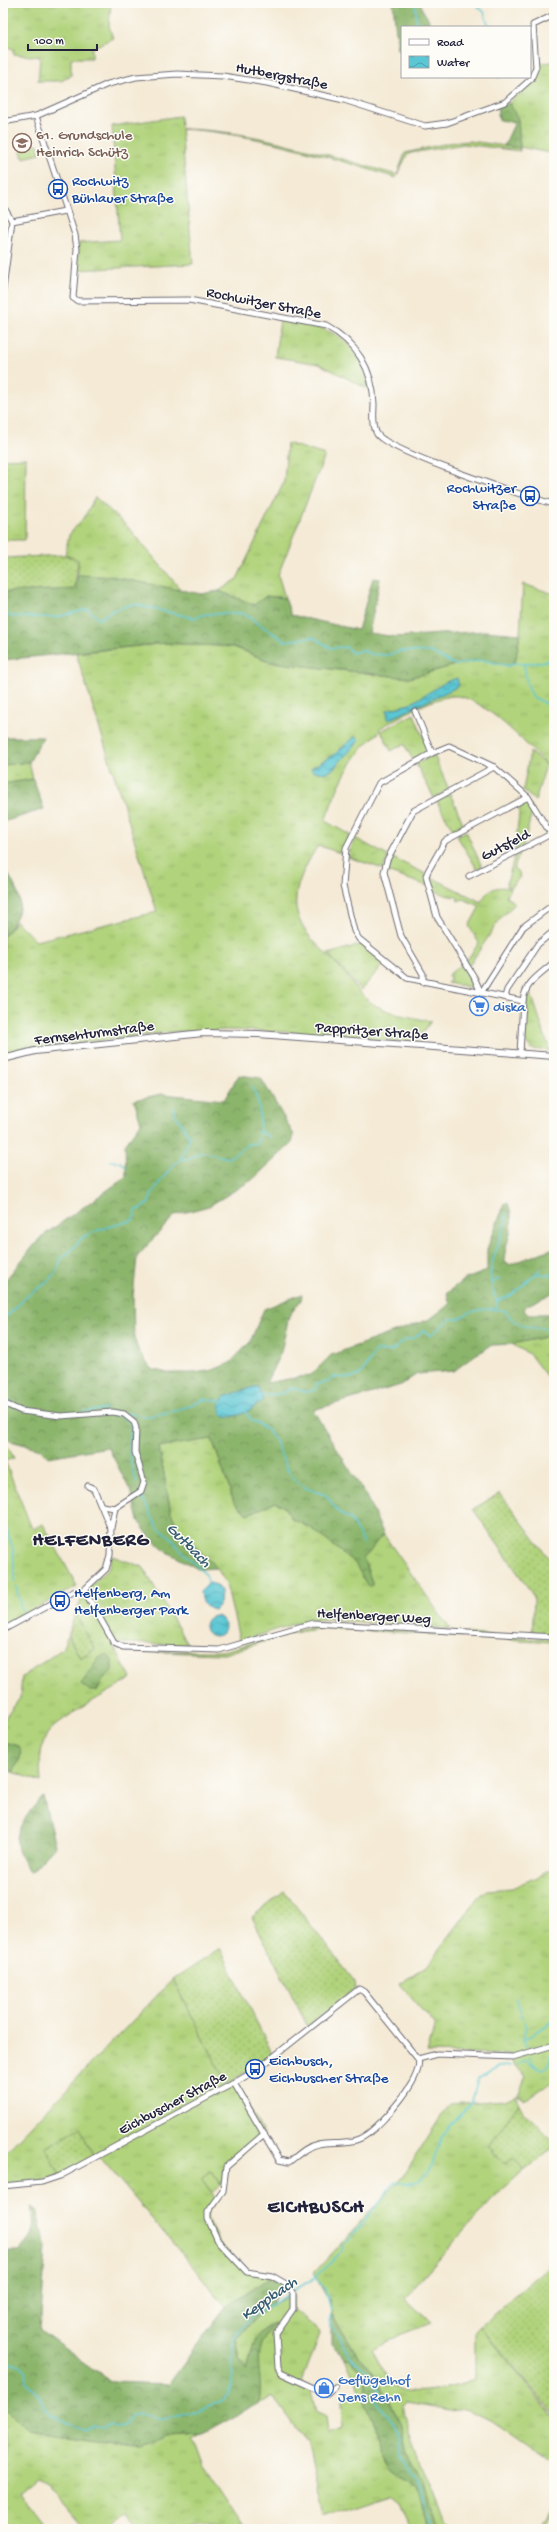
<svg xmlns="http://www.w3.org/2000/svg" width="557" height="2532" font-family="'Gochi Hand',sans-serif">
<defs>
<pattern id="grass-tufts" width="24" height="20" patternUnits="userSpaceOnUse"><rect width="24" height="20" fill="#b1d37c"/><path d="M3 7l-1-3M5 7V3M7 7l1-3M15 17l-1-3M17 17v-4M19 17l1-3" fill="none" stroke="#98b56c"/></pattern>
<pattern id="forest-crowns" width="20" height="18" patternUnits="userSpaceOnUse"><rect width="20" height="18" fill="#8cb56c"/><path d="M2 6a3 3 0 1 1 6 0M12 15a3 3 0 1 1 6 0" fill="none" stroke="#72935a"/></pattern>
<pattern id="garden-dots" width="8" height="8" patternUnits="userSpaceOnUse"><rect width="8" height="8" fill="#b1d37c"/><path d="M2 2h.1M6 6h.1" fill="none" stroke="#98b56c" stroke-width="1.8" stroke-linecap="round"/></pattern>
<pattern id="water-waves" width="16" height="10" patternUnits="userSpaceOnUse"><rect width="16" height="10" fill="#5bc7d4"/><path d="M0 5q4-4 8 0t8 0" fill="none" stroke="#4ba1ad"/></pattern>
</defs>
<rect width="100%" height="100%" fill="#fdfcf7"/>
<filter id="ink" filterUnits="userSpaceOnUse"><feTurbulence type="fractalNoise" baseFrequency=".025" numOctaves="2"/><feDisplacementMap in="SourceGraphic" scale="8" xChannelSelector="R" yChannelSelector="G"/><feConvolveMatrix kernelMatrix="1 2 1 2 8 2 1 2 1" color-interpolation-filters="sRGB"/></filter>
<filter id="wash" filterUnits="userSpaceOnUse"><feTurbulence type="fractalNoise" baseFrequency=".012" numOctaves="4" result="noise"/><feDisplacementMap in="SourceGraphic" scale="16" xChannelSelector="R" yChannelSelector="G"/><feGaussianBlur stdDeviation="0.9" result="paint"/><feColorMatrix in="noise" values="0 0 0 0 0 0 0 0 0 0 0 0 0 0 0 0 0 1.4 0 .05"/><feComposite in="paint" operator="in"/></filter>
<g filter="url(#wash)">
<rect width="100%" height="100%" fill="#f4ead5"/>
<g fill="url(#grass-tufts)" stroke="#6a7a5c" fill-rule="evenodd">
<polygon points="3,3 111,3 109,26 113,38 92,48 92,58 71,58 71,76 61,81 38,81 40,57 13,54 14,49 3,46"/>
<polygon points="554,62 554,154 520,147 518,119 509,103 533,79 538,63"/>
<polygon points="180,116 193,264 77,270 79,243 120,240 112,126"/>
<path d="M182,129C255,130 327,155 397,175L405,153L448,143L470,141L520,148V151L464,144L411,153L407,155L396,178C326,156 255,133 182,129Z"/>
<path d="M280,320C332,329 357,332 370,390L319,364L275,357Z"/>
<polygon points="287,443 325,455 278,575 285,598 266,596 255,605 219,591 237,579 284,482"/>
<polygon points="26,458 25,540 3,540 3,459"/>
<polygon points="95,497 127,526 182,591 114,577 78,575 78,560 65,555 69,535 85,516"/>
<path d="M523,584L554,594V684L550,687L554,693V772C533,751 487,700 458,696C438,694 397,718 379,729L381,731L414,714L428,749L427,754L413,760L404,744L391,751L381,731C350,755 338,786 325,821L350,835L343,854L320,846L317,847C306,865 294,885 296,907C299,934 326,951 342,970C353,982 360,997 375,1005C392,1014 413,1018 431,1021L416,1043L286,1032L228,1030L171,1032L34,1049L3,1056V937L16,921L36,941L157,912L76,653L166,643L234,647L271,662L409,678L455,665L482,660L515,663L520,634ZM457,679L458,686L388,719L387,710L410,704ZM356,736L359,740L332,770L311,768L335,754Z"/>
<polygon points="530,752 546,765 535,801 523,790"/>
<polygon points="434,755 449,790 434,798 416,764"/>
<polygon points="29,762 33,779 3,784 3,765"/>
<polygon points="450,793 465,828 455,833 437,802"/>
<polygon points="527,801 533,809 523,846 515,850 520,804"/>
<polygon points="466,831 482,867 477,869 457,836"/>
<polygon points="355,838 388,856 383,869 348,857"/>
<polygon points="520,851 514,869 519,872 520,877 510,888 506,886 515,854"/>
<polygon points="391,857 426,874 428,886 387,872 387,866"/>
<path d="M429,876L481,902C487,890 497,884 510,889L506,896L515,904L502,916L469,966L466,961L479,943L469,926L480,906L463,899L458,901L457,896C447,897 440,894 432,888Z"/>
<polygon points="362,944 384,964 361,990 328,954"/>
<polygon points="463,963 470,979 473,978 476,987 474,988 447,983 451,980 448,975"/>
<polygon points="532,996 550,1051 532,1049 524,1041 526,997"/>
<polygon points="554,1335 554,1386 530,1355 512,1344"/>
<polygon points="3,1439 14,1458 5,1461 32,1529 43,1524 77,1586 6,1625 3,1619"/>
<path d="M212,1439L234,1502L248,1514L276,1502L284,1507L292,1519L311,1528L355,1563L368,1587L373,1585L363,1558C373,1552 374,1540 384,1535L450,1629L327,1619L302,1621L240,1642L226,1584L217,1568L180,1532L171,1513L159,1446Z"/>
<path d="M112,1556L143,1567L188,1645L120,1643L113,1645L131,1678L129,1680C112,1691 54,1720 46,1736C39,1752 40,1765 41,1782L13,1772L20,1758L19,1746L3,1742V1721L20,1698L22,1677L62,1649L68,1635L80,1658L95,1649L75,1614L86,1590L108,1569Z"/>
<polygon points="316,1625 554,1639 554,1642 324,1628 292,1633 224,1654 124,1651 223,1651"/>
<polygon points="554,1869 554,2085 549,2084 525,2100 518,2095 526,2076 513,2064 511,2055 427,2053 435,2025 399,1984 427,1966 481,1894 488,1890 512,1888"/>
<polygon points="173,1979 227,2084 235,2080 264,2134 227,2167 224,2189 210,2171 201,2178 217,2200 208,2212 208,2219 218,2241 247,2272 272,2276 226,2306 98,2155 60,2176 42,2182 3,2186 3,2155"/>
<path d="M517,2095L519,2105L488,2146L505,2164L514,2157L524,2170L491,2200L405,2298L431,2323L402,2334L372,2350C378,2360 388,2380 396,2387C409,2398 461,2386 475,2380V2331L480,2326L554,2418V2465L490,2420L466,2409L449,2411L407,2403L403,2406V2411L448,2529H437L423,2479L409,2452L404,2429L373,2372L358,2356L331,2313L330,2302L314,2273L403,2176L449,2104L506,2100Z"/>
<path d="M293,2294V2309L321,2331L302,2382L310,2387L316,2412L326,2416L328,2433L343,2428L342,2399L361,2392L345,2358H349L363,2375L367,2388L365,2401L393,2469L417,2486L428,2529H410L398,2502L389,2495L323,2517L307,2444L273,2397L259,2403C263,2381 251,2356 264,2335C267,2331 272,2327 275,2323C254,2328 252,2353 247,2371L240,2359L236,2338L270,2305Z"/>
<polygon points="5,2406 30,2431 139,2448 167,2437 201,2435 192,2440 197,2446 205,2468 245,2529 138,2529 124,2510 105,2529 86,2529 46,2483 38,2479 21,2493 49,2529 3,2529"/>
<path d="M554,2495C554,2508 549,2517 542,2529H538L546,2517Z"/>
</g>
<g fill="url(#forest-crowns)" stroke="#576c54">
<polygon points="393,3 421,3 422,9 429,20 428,27 402,27 402,50 398,50"/>
<polygon points="509,103 518,119 520,148 504,146 515,122 499,120 497,107"/>
<polygon points="78,575 114,577 201,594 219,591 254,605 266,596 285,598 291,615 358,630 373,578 380,579 369,633 396,637 485,631 520,634 515,663 509,666 482,660 455,665 409,678 271,662 234,647 166,643 3,660 3,592 75,589"/>
<polygon points="3,737 43,737 29,762 3,765"/>
<polygon points="33,779 44,809 3,822 3,784"/>
<path d="M3,865C21,897 29,905 3,937V914L5,910Z"/>
<path d="M239,1075L261,1078L294,1135L292,1143L252,1180L209,1206L175,1215L137,1257L133,1296L134,1338L139,1352L151,1369L168,1373H195L213,1370L230,1363L250,1342L264,1309L302,1294L301,1300L289,1316L281,1352L266,1383L311,1375L331,1355L430,1319L450,1304L447,1293L463,1280L487,1271V1249L505,1203H508C517,1231 506,1235 504,1261L509,1265L554,1248V1292L526,1306L524,1310L527,1314H554V1335L512,1344L492,1345L475,1355L454,1371L417,1374L401,1385L313,1410L366,1496L384,1535C374,1540 373,1552 363,1558L373,1585L368,1587L355,1563L311,1528L292,1519L284,1507L276,1502L248,1514L234,1502L212,1439L159,1447L171,1513L180,1532L217,1568L198,1569L164,1550L149,1536L138,1520L130,1490L108,1447L48,1457L41,1449L3,1439V1283L41,1237L126,1177L125,1144L141,1123L134,1100L162,1094L224,1100Z"/>
<polygon points="107,1654 112,1660 112,1671 103,1679 97,1691 90,1691 81,1684 99,1658"/>
<path d="M3,1742L19,1746C24,1755 17,1764 13,1772L3,1768Z"/>
<path d="M43,1796L55,1846L31,1872C4,1840 20,1823 43,1796Z"/>
<path d="M31,2207L36,2209L46,2247L40,2330L112,2382L168,2384L226,2306L272,2276L286,2284L270,2305L236,2338L240,2359L247,2370C253,2350 253,2330 276,2323C246,2353 265,2369 259,2403L201,2435L167,2437L139,2448L29,2431L3,2407V2275L8,2251H19C34,2236 36,2227 31,2207Z"/>
<polygon points="331,2313 358,2356 373,2372 404,2429 409,2452 424,2479 437,2529 428,2529 417,2486 393,2469 365,2401 367,2388 363,2375 349,2358 345,2358 331,2345"/>
</g>
<g fill="url(#garden-dots)" stroke="#6a7a5c">
<polygon points="65,555 78,560 75,589 3,592 3,558"/>
<polygon points="500,1493 554,1565 554,1634 532,1633 534,1600 531,1592 473,1509"/>
<polygon points="75,1614 95,1649 80,1658 68,1635"/>
<polygon points="284,1891 355,1982 356,1988 308,2027 252,1917"/>
<polygon points="220,1948 273,2055 227,2084 173,1979"/>
<polygon points="519,2104 523,2111 554,2141 554,2148 524,2170 514,2158 505,2164 488,2146"/>
<polygon points="80,2128 94,2157 60,2176 45,2148"/>
<polygon points="554,2262 554,2415 480,2326"/>
</g>
<g fill="#b1d37c" stroke="#6a7a5c">
<polygon points="38,144 40,154 23,158 20,148"/>
<polygon points="210,2171 221,2186 212,2193 201,2178"/>
</g>
<g fill="url(#water-waves)" stroke="#3e7488">
<polygon points="457,678 459,686 388,720 387,710 410,704 446,682"/>
<polygon points="356,736 360,740 332,770 326,773 312,771 311,768 335,754"/>
<path d="M254,1387H258L263,1399C256,1409 231,1422 221,1414L220,1405L224,1397Z"/>
<path d="M209,1583L217,1585L221,1591L220,1603L214,1610C204,1608 201,1601 200,1592Z"/>
<circle cx="215" cy="1626" r="10"/>
</g>
<g fill="none" stroke-linecap="round" stroke-linejoin="round">
<g stroke="#5bc7d4" stroke-width="1.5">
<polyline points="474,3 484,12 489,27"/>
<polyline points="415,27 417,24 415,3"/>
<polyline points="498,77 499,78"/>
<polyline points="3,614 15,617 58,617 88,609 99,619 114,610 133,604 194,618 206,614 242,613 285,641 313,637 331,648 347,647 352,653 363,650 370,654 388,655 401,651 431,652 455,665 482,660 509,666 515,663 524,664 527,684 533,697 549,705 554,711"/>
<polyline points="524,664 554,660"/>
<polyline points="173,1107 175,1114 190,1137 181,1158"/>
<polyline points="260,1131 269,1137"/>
<polyline points="110,1161 121,1162 126,1167"/>
<polyline points="535,1274 541,1269"/>
<polyline points="492,1283 499,1279"/>
<path d="M497,1301C479,1267 505,1243 506,1213"/>
<polyline points="496,1308 497,1301 512,1295 535,1274 554,1275"/>
<path d="M3,1319C13,1312 21,1301 30,1294C45,1284 58,1278 61,1258C72,1254 75,1242 85,1236C100,1228 117,1225 133,1220L136,1211L149,1203C150,1192 171,1166 181,1159H189L201,1152L229,1158L248,1144H256C262,1129 261,1100 251,1086"/>
<path d="M262,1396L283,1393L292,1388L305,1392L315,1390L317,1384L328,1382L334,1377C368,1380 359,1373 376,1351H392L405,1340L414,1338L424,1330L430,1336L450,1319H459C470,1309 492,1307 506,1311C515,1329 535,1329 554,1328"/>
<polyline points="3,1398 20,1407 40,1411"/>
<polyline points="244,1409 251,1420 267,1429 275,1441 286,1467 293,1478 306,1488 326,1495 338,1512 350,1519 364,1544"/>
<polyline points="83,1412 105,1409 106,1411"/>
<polyline points="55,1413 71,1413"/>
<polyline points="126,1413 146,1417 178,1410 206,1399 222,1401"/>
<polyline points="108,1414 124,1416"/>
<path d="M123,1417L131,1424C129,1450 128,1458 137,1483"/>
<polyline points="142,1497 158,1528 170,1536 177,1546 204,1573 209,1584"/>
<polyline points="3,1518 13,1549 15,1581"/>
<polyline points="16,1586 22,1611"/>
<polyline points="515,1997 526,2026 523,2039"/>
<polyline points="527,2048 523,2040 554,2020"/>
<polyline points="517,2065 524,2060 536,2067 529,2057"/>
<path d="M536,2067L541,2069C552,2067 549,2058 554,2051"/>
<polyline points="316,2277 325,2289 331,2311"/>
<polyline points="331,2315 329,2321 353,2360 367,2372 380,2390 375,2396 377,2401 403,2437 403,2454 419,2481 431,2529"/>
<polyline points="3,2366 9,2363 22,2366 26,2371 27,2383 42,2399 45,2408 53,2416 83,2429 93,2425 103,2428 111,2424 117,2427 124,2426 130,2417 140,2414 164,2419 198,2411 207,2406 222,2402 229,2393 232,2383 233,2339 238,2332 254,2315 316,2277 342,2251 343,2245 367,2219 394,2182 407,2184 419,2181 432,2166 441,2138 472,2101 478,2079 498,2067 510,2066"/>
</g>
</g>
</g>
<g filter="url(#ink)">
<g fill="none" stroke-linecap="round" stroke-linejoin="round">
<defs>
<g id="minor">
<path d="M36,116L75,235L77,249L73,298L78,301L189,300L326,326C356,342 373,369 374,404C374,413 372,426 377,434C389,452 527,497 554,504"/>
<polyline points="3,122 36,116 108,84 136,77 177,74 223,76 267,83 344,100 425,126 447,123 505,102 531,79 536,67 533,25 554,15"/>
<polyline points="3,206 12,221 3,289"/>
<polyline points="12,221 65,211"/>
<polyline points="415,711 432,753"/>
<polyline points="469,876 551,834"/>
<polyline points="423,982 423,974 401,936 384,872 387,860 413,811 494,767"/>
<polyline points="481,993 474,977 437,917 426,876 428,871 445,841 528,797"/>
<polyline points="481,993 523,927 554,904"/>
<polyline points="505,997 507,990 538,944 554,931"/>
<path d="M523,1001C525,982 541,974 554,962"/>
<polyline points="520,1053 523,1001 407,978 359,939 354,931 343,886 346,848 379,783 432,753 449,746 494,767 528,797 554,839"/>
<polyline points="3,1403 21,1411 61,1416 113,1412 124,1414 134,1422 136,1428 135,1452 144,1482 141,1491 115,1508 111,1528 110,1555 106,1569 84,1590 73,1592 3,1630"/>
<polyline points="88,1486 94,1489 110,1527"/>
<polyline points="102,1506 115,1508"/>
<polyline points="84,1590 114,1643 123,1647 219,1650 313,1623 554,1637"/>
<polyline points="418,2059 437,2054 513,2057 554,2045"/>
<polyline points="264,2134 226,2167 223,2191 208,2212 208,2219 218,2241 247,2272 272,2276 286,2284 293,2292 293,2309 276,2333 278,2368 281,2373 327,2394 335,2387"/>
<path d="M3,2186L42,2182L60,2176L234,2083L258,2069L359,1989L364,1992L418,2059C424,2078 382,2124 366,2135C353,2145 333,2141 318,2144C307,2146 298,2155 289,2162L279,2160L234,2083"/>
</g>
<polyline id="tertiary" points="3,1059 35,1051 203,1033 258,1034 554,1056"/>
</defs>
<use href="#minor" stroke="#6c6871" stroke-width="7"/>
<use href="#tertiary" stroke="#6c6871" stroke-width="8"/>
<use href="#minor" stroke="#fff" stroke-width="5"/>
<use href="#tertiary" stroke="#fff" stroke-width="6"/>
</g>
</g>
<defs>
<symbol id="school-ring" viewBox="-11 -11 22 22"><circle r="9.5" fill="#fdfcf7" stroke="#8d6e63" stroke-width="1.5"/><path d="M0-5L7-2L0 1L-7-2ZM-4 1L0 2.5L4 1V4Q0 6-4 4Z" fill="#8d6e63"/></symbol>
<symbol id="bus-ring" viewBox="-11 -11 22 22"><circle r="9.5" fill="#fdfcf7" stroke="#1a4fb4" stroke-width="1.5"/><path d="M-5-6H5V4H4V6H2V4H-2V6H-4V4H-5ZM-3.5-4V0h7V-4ZM-3.5 1.2v1.5H-2V1.2ZM2 1.2v1.5H3.5V1.2Z" fill="#1a4fb4"/></symbol>
<symbol id="supermarket-ring" viewBox="-11 -11 22 22"><circle r="9.5" fill="#fdfcf7" stroke="#3f7fe0" stroke-width="1.5"/><path d="M-6-5.5h2.5l.6 2H6L4.5 2H-2.5L-4.4-4H-6ZM-1.5 3.2a1.3 1.3 0 1 0 .1 0ZM3 3.2a1.3 1.3 0 1 0 .1 0Z" fill="#3f7fe0"/></symbol>
<symbol id="shop-ring" viewBox="-11 -11 22 22"><circle r="9.5" fill="#fdfcf7" stroke="#3f7fe0" stroke-width="1.5"/><path d="M-5-2.5h2.3a2.7 3.5 0 0 1 5.4 0H5L5.5 6h-11ZM-1.5-2.5h3a1.5 2.3 0 0 0-3 0Z" fill="#3f7fe0"/></symbol>
</defs>
<g fill-rule="evenodd">
<use href="#school-ring" x="11" y="132" width="22" height="22"/>
<use href="#bus-ring" x="47" y="178" width="22" height="22"/>
<use href="#bus-ring" x="519" y="485" width="22" height="22"/>
<use href="#supermarket-ring" x="468" y="995" width="22" height="22"/>
<use href="#bus-ring" x="49" y="1590" width="22" height="22"/>
<use href="#bus-ring" x="244" y="2058" width="22" height="22"/>
<use href="#shop-ring" x="313" y="2377" width="22" height="22"/>
</g>
<g text-anchor="middle" stroke-width="3" stroke-linejoin="round" paint-order="stroke">
<g font-size="15" fill="#22223b" stroke="#fdfcf7">
<text transform="translate(282 75) rotate(11)" y="5">Hutbergstraße</text>
<text transform="translate(264 302) rotate(11)" y="5">Rochwitzer Straße</text>
<text transform="translate(505 844) rotate(-27)" y="5">Gutsfeld</text>
<text transform="translate(372 1030) rotate(4)" y="5">Pappritzer Straße</text>
<text transform="translate(94 1032) rotate(-7)" y="5">Fernsehturmstraße</text>
<text transform="translate(374 1615) rotate(3)" y="5">Helfenberger Weg</text>
<text transform="translate(172 2102) rotate(-28)" y="5">Eichbuscher Straße</text>
</g>
<g font-size="15" fill="#785e54" stroke="#fdfcf7" text-anchor="start">
<text x="36" y="139">61. Grundschule<tspan x="36" dy="17">Heinrich Schütz</tspan></text>
</g>
<g font-size="15" fill="#164399" stroke="#fdfcf7" text-anchor="start">
<text x="72" y="185">Rochwitz<tspan x="72" dy="17">Bühlauer Straße</tspan></text>
<text x="516" y="492" text-anchor="end">Rochwitzer<tspan x="516" dy="17">Straße</tspan></text>
<text x="74" y="1597">Helfenberg, Am<tspan x="74" dy="17">Helfenberger Park</tspan></text>
<text x="269" y="2065">Eichbusch,<tspan x="269" dy="17">Eichbuscher Straße</tspan></text>
</g>
<g font-size="15" fill="#366cbe" stroke="#fdfcf7" text-anchor="start">
<text x="493" y="1011">diska</text>
<text x="338" y="2384">Geflügelhof<tspan x="338" dy="17">Jens Rehn</tspan></text>
</g>
<g font-size="16" font-style="italic" fill="#365c71" stroke="#fdfcf7">
<text transform="translate(190 1544) rotate(45)" y="6">Gutbach</text>
<text transform="translate(268 2297) rotate(-35)" y="6">Keppbach</text>
</g>
<g font-size="19" font-weight="bold" letter-spacing="1" fill="#22223b" stroke="#fdfcf7">
<text x="91" y="1545">HELFENBERG</text>
<text x="316" y="2212">EICHBUSCH</text>
</g>
</g>
<rect width="557" height="2532" fill="none" stroke="#fdfcf7" stroke-width="16"/>
<rect x="401" y="26" width="130" height="52" fill="#fdfcf7" stroke="#a5a5ac"/>
<rect x="409" y="39" width="20" height="6" fill="#ffffff" stroke="#a5a5ac"/>
<text x="437" y="46" font-size="12" fill="#22223b">Road</text>
<rect x="409" y="56" width="20" height="12" fill="url(#water-waves)" stroke="#a5a5ac"/>
<text x="437" y="66" font-size="12" fill="#22223b">Water</text>
<path d="M28 44v6h69v-6" fill="none" stroke="#22223b" stroke-width="2"/>
<text x="34" y="44" font-size="12" fill="#22223b" stroke="#fdfcf7" stroke-width="3" paint-order="stroke">100 m</text>
</svg>
